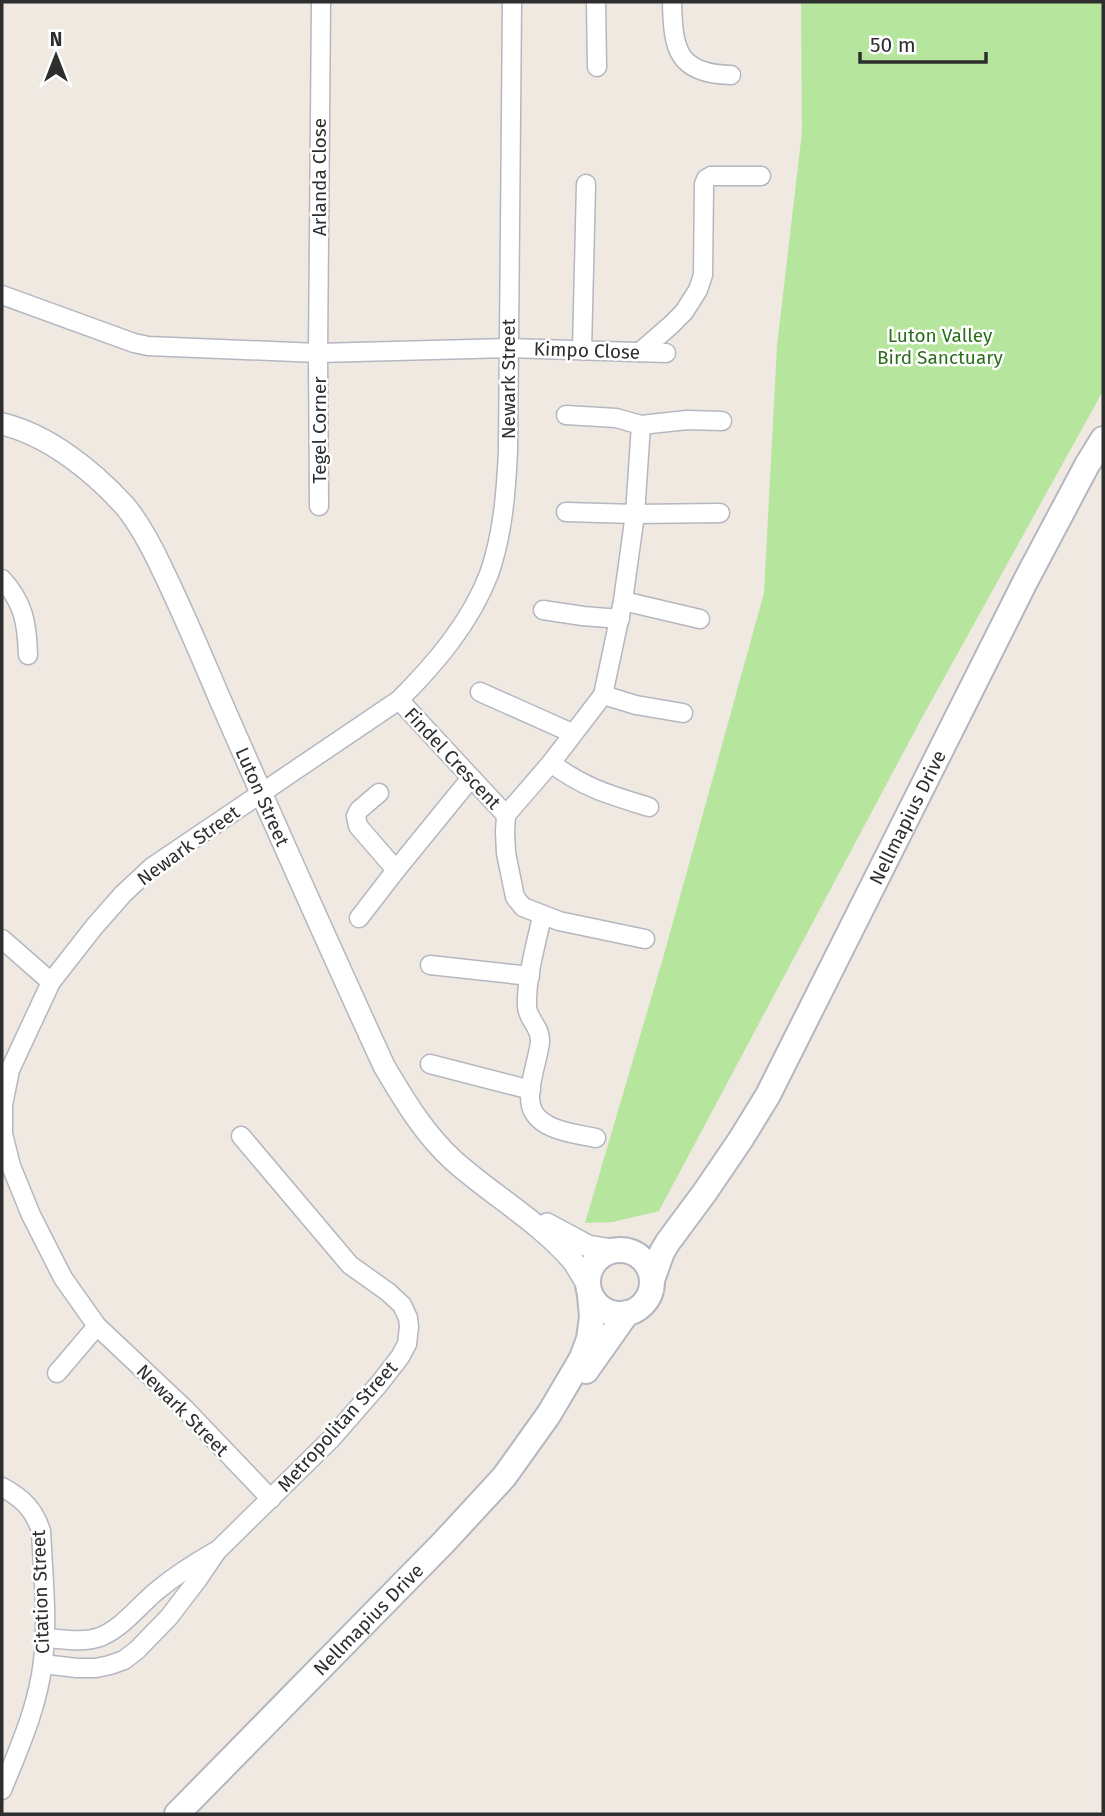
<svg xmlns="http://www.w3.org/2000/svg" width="1105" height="1816" font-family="'Fira Sans',sans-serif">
<rect width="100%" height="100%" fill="#efe9e1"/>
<polygon fill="#b6e59e" points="801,2 1103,2 1103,391 918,725 659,1211 613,1222 585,1223 663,958 764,593 777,346 802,132"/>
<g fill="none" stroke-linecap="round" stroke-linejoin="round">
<defs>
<g id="minor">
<polyline points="596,2 597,67"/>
<path d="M672,2C673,49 677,74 731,75"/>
<polyline points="2,295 134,343 148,346 318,353 509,348 666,353"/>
<polyline points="582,350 586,184"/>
<polyline points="640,352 671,325 684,312 698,290 703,275 704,184 706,179 711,176 761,176"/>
<polyline points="566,415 616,418 641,425 687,420 722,421"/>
<polyline points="641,425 635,514 623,601 603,695 551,763 506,815 505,832 506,853 515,897 523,907 559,921 645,939"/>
<polyline points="319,506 318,353 321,2"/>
<polyline points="566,512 635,514 720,513"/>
<path d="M2,579C24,603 27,624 28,655"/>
<polyline points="623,601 700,619"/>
<polyline points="543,610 583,616 620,619"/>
<polyline points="480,692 572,733"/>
<polyline points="603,695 636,705 683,713"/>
<polyline points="399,700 506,815"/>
<path d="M551,763C584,788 610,795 649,807"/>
<polyline points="379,793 359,810 356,816 358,826 396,870"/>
<path d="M542,916C536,945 526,977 527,1007C528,1020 541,1027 540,1042C538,1061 524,1094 533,1111C543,1131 577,1134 596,1138"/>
<polyline points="359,918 396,870 471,778"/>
<polyline points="2,939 51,982"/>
<polyline points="430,965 530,976"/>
<polyline points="430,1064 531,1090"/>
<polyline points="57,1373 97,1326"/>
<path d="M2,1487C22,1498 34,1509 41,1531C43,1574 48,1619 43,1661C38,1707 19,1748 2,1790"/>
<path d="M271,1499L185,1409L97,1326L63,1278L31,1215L11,1166L3,1134V1105L10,1070L51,982L94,927L123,894L152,867L399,700C436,663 470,623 489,574C503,534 506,492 508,451L512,2"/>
<path d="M45,1638C63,1639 83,1643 100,1637C123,1628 140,1604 159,1589C176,1575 195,1563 214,1552"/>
<polyline points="43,1664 77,1668 96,1668 110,1665 124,1660 137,1650 169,1617 198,1579 217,1551 331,1439 379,1384 400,1357 407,1344 409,1327 408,1318 402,1305 388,1292 350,1265 241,1136"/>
</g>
<g id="tertiary">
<path id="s1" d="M2,424C48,435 92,470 124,505C141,525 153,549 164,573C185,616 203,660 222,704C275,825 329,946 384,1066C404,1100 425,1135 454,1161C492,1195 540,1222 573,1261C578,1268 582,1276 587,1284"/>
<polyline points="547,1224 588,1246 612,1250"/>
</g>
<g id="secondary">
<circle cx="620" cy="1282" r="32"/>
<path id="s2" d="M652,1280L662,1252L668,1242L705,1192L741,1139L768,1095L1025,582L1087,465L1103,439"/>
<polyline points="586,1371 627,1313"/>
<path id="s3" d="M177,1814L444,1542L504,1477L549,1414L582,1358L589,1339L592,1317L590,1295"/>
</g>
</defs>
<use href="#minor" stroke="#b4b7c1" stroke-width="21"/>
<use href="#tertiary" stroke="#b4b7c1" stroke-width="24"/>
<use href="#secondary" stroke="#b4b7c1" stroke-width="28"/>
<use href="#minor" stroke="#fff" stroke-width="18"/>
<use href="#tertiary" stroke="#fff" stroke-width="21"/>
<use href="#secondary" stroke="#fff" stroke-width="24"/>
</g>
<g text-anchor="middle" stroke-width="5" stroke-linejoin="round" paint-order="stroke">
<g font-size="19" fill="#2e2e2e" stroke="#fff">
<text transform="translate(319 177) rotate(-90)" y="7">Arlanda Close</text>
<text transform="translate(587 350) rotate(2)" y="7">Kimpo Close</text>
<text transform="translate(508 379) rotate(-90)" y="7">Newark Street</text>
<text transform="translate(319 430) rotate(-90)" y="7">Tegel Corner</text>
<text transform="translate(453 758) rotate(47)" y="7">Findel Crescent</text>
<text dy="7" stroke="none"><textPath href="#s1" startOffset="472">Luton Street</textPath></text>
<text dy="7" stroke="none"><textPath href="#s2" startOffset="530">Nellmapius Drive</textPath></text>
<text transform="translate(188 845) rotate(-36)" y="7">Newark Street</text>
<text transform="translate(183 1410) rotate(45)" y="7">Newark Street</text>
<text transform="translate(337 1426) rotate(-48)" y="7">Metropolitan Street</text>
<text transform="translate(40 1592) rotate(-92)" y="7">Citation Street</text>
<text dy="7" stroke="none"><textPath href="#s3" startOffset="273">Nellmapius Drive</textPath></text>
</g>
<g font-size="19" fill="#2c6e1b" stroke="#fff">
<text x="940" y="342">Luton Valley<tspan x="940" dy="22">Bird Sanctuary</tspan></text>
</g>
</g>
<rect width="1105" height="1816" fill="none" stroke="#2e2e2e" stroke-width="7"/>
<g transform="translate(56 56)" stroke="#ffffff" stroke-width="5" paint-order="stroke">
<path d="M0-5L12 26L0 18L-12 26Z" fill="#2e2e2e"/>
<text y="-10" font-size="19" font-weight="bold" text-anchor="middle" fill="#2e2e2e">N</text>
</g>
<path d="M860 52v10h126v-10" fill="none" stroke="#2e2e2e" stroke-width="3.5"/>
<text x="870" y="52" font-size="21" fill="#2e2e2e" stroke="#ffffff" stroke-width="5" paint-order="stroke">50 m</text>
</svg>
